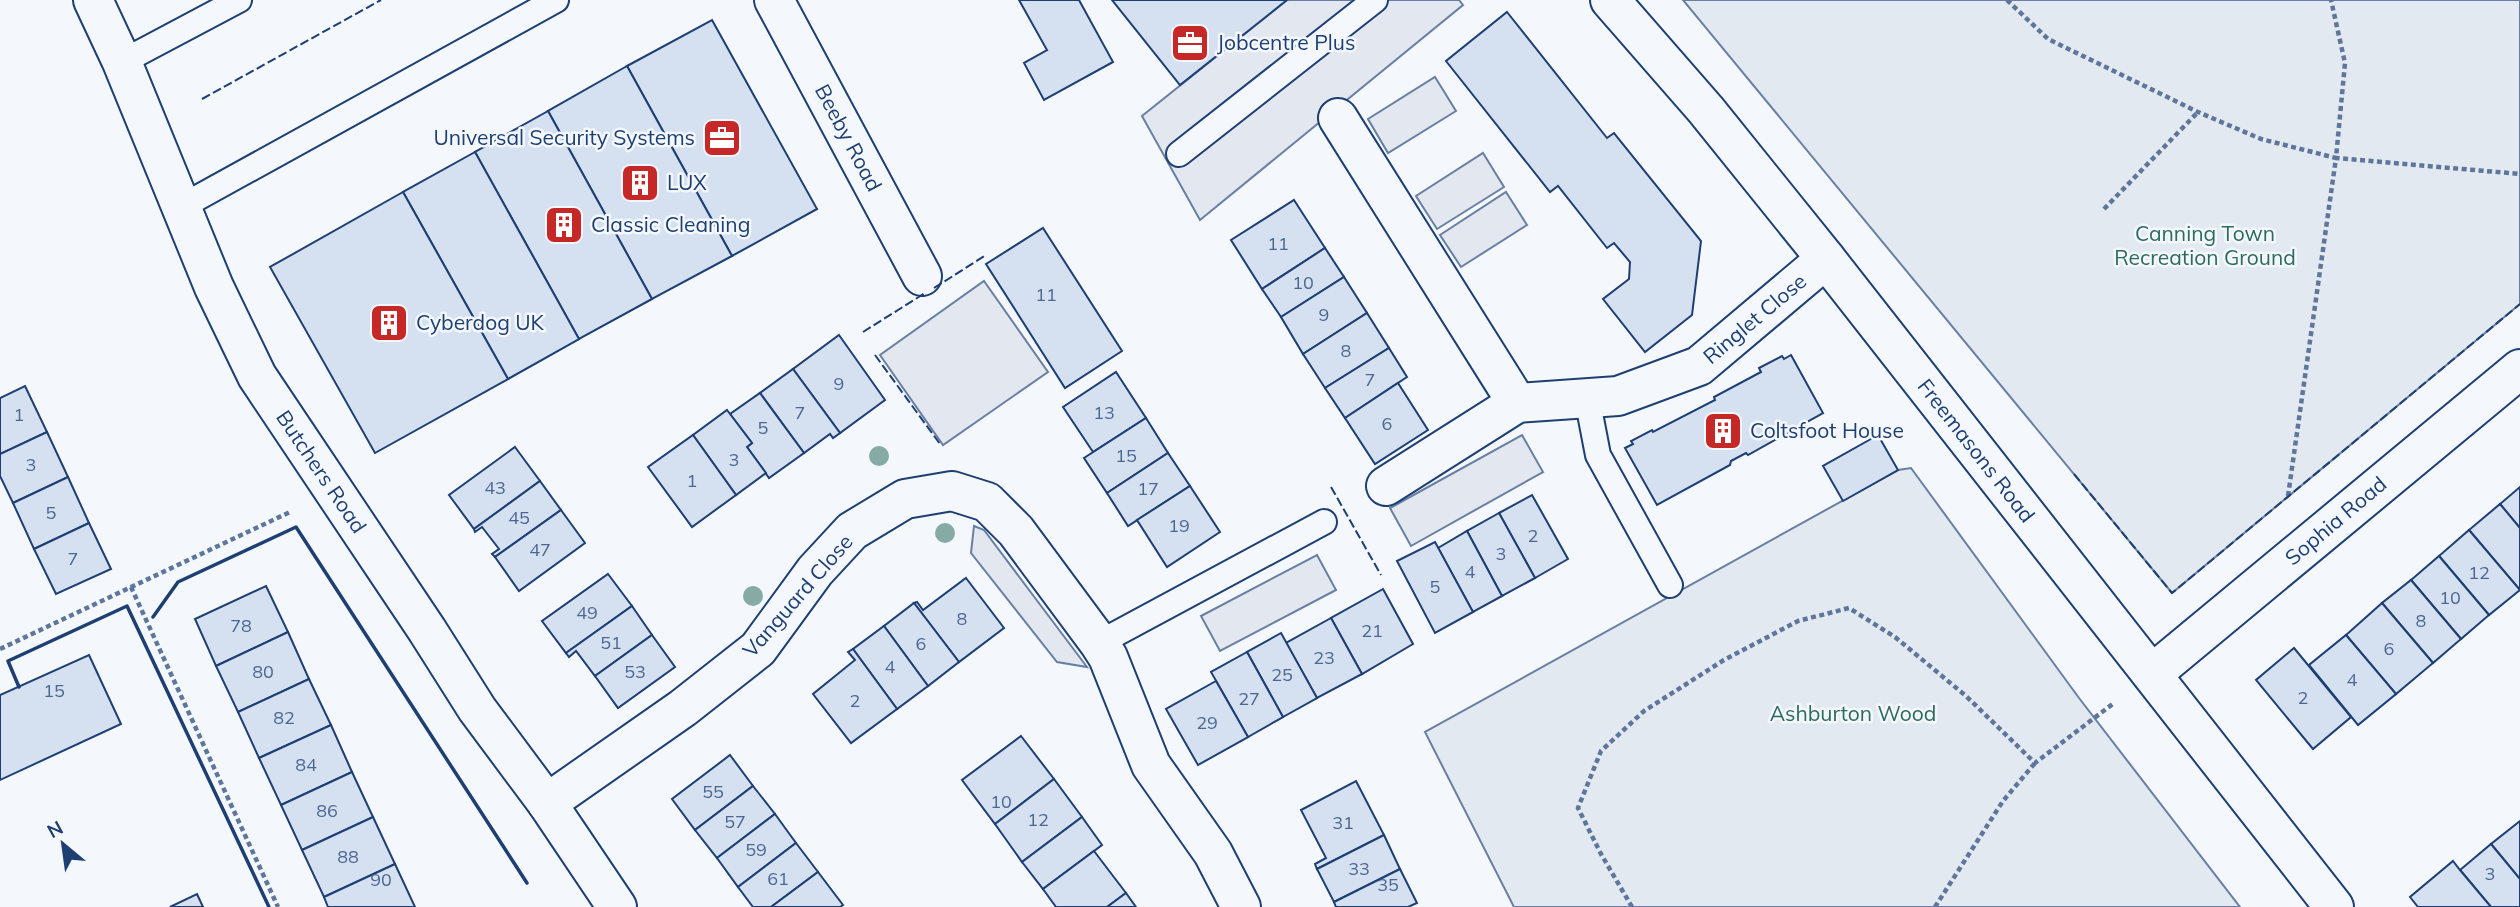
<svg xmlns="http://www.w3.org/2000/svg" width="2520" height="907" font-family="Mulish,sans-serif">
<rect width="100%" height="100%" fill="#f4f7fb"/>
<g fill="#e3e9f0" stroke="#687fa3" stroke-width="2">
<polygon points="1683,0 2520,0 2520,304 2172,593"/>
<polygon points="1911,468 2079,698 2240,907 1514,907 1425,732 1898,470"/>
</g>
<g fill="#e3e8f0" stroke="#687fa3" stroke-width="2">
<polygon points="1287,0 1459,0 1463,5 1200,220 1142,116"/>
<polygon points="1435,77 1456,111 1388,153 1368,119"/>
<polygon points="1483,153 1504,187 1437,229 1416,196"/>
<polygon points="1506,192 1527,225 1461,267 1440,235"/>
<polygon points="984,281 1048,372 943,445 880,355"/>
<polygon points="1522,435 1543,472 1411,546 1390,508"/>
<polygon points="974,526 984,530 1087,667 1057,662 971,553"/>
<polygon points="1317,555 1336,590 1220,651 1201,616"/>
</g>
<g fill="#d5e0f0" stroke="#1d3f73" stroke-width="2">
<polygon points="1019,0 1079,0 1113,62 1044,100 1024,63 1047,50"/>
<polygon points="1112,0 1287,0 1180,85"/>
<polygon points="1507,12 1607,138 1614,133 1701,241 1692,315 1645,352 1603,299 1629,279 1630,262 1614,243 1607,248 1558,186 1550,192 1446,61"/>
<polygon points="712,20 817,209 732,256 627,66"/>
<polygon points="627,66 732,256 652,299 548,111"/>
<polygon points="548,111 652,299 579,339 475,152"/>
<polygon points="475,152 579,339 508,379 403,192"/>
<polygon points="403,192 508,379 375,453 270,267"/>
<polygon points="1294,200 1325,248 1262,289 1231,240"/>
<polygon points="1043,228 1122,351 1065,388 986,264"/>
<polygon points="1325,248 1344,277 1281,317 1262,289"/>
<polygon points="1344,277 1367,313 1303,354 1281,317"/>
<polygon points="1367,313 1389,348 1325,388 1303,354"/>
<polygon points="839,335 885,400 840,433 793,369"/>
<polygon points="1389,348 1407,377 1345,418 1325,388"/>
<polygon points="1791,355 1823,413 1748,455 1746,453 1731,461 1730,465 1657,505 1625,448 1633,444 1631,441 1652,430 1653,432 1715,400 1714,397 1761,372 1759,368 1782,356 1784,359"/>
<polygon points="793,369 840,433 833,438 830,434 804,453 760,393"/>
<polygon points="1116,372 1146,418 1093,452 1063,407"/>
<polygon points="1398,383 1428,430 1375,464 1345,418"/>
<polygon points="25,386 47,432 0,454 0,398"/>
<polygon points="760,393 804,453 769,478 747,447 752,443 730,414"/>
<polygon points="727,410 752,443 747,447 766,473 736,495 693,435"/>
<polygon points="1146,418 1168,453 1107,493 1084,458"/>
<polygon points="47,432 68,477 13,503 0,476 0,454"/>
<polygon points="693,435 736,495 692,527 648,467"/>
<polygon points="1878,435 1898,470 1843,501 1823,466"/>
<polygon points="515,447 540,481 474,529 449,495"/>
<polygon points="1168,453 1190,486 1128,526 1107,493"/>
<polygon points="68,477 89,523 34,549 13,503"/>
<polygon points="540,481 561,510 495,557 492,554 499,549 482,527 475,532 474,529"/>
<polygon points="1190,486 1220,532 1167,567 1137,520"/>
<polygon points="2520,487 2520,528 2500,504"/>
<polygon points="1532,495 1568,559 1535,578 1499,513"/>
<polygon points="2500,504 2520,528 2520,590 2469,530"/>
<polygon points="561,510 585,543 519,591 495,557"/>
<polygon points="1499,513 1535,578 1502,596 1467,531"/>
<polygon points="89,523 111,569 56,594 34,549"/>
<polygon points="2469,530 2520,590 2489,615 2439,556"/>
<polygon points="1467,531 1502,596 1473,612 1438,548"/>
<polygon points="1435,542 1473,612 1435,633 1397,561"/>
<polygon points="2439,556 2489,615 2461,639 2411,580"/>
<polygon points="608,574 632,606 566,653 542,621"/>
<polygon points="966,578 1004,628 959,662 914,603 917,602 923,610"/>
<polygon points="2411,580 2461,639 2433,663 2382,603"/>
<polygon points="266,586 288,632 216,666 195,619"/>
<polygon points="1383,589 1413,644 1362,674 1331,618"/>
<polygon points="914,603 959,662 928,686 884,626"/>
<polygon points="2382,603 2433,663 2396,694 2346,635"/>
<polygon points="632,606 652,635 595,676 576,651 569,657 566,653"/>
<polygon points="1331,618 1362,674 1317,698 1286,643"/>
<polygon points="884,626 928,686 897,709 853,649"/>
<polygon points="288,632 309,679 238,712 216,666"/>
<polygon points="1281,633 1317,698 1283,717 1247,652"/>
<polygon points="652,635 675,667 618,708 595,676"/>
<polygon points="2346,635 2396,694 2358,725 2309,665"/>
<polygon points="2294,648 2351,717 2313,749 2256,680"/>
<polygon points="853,649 897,709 851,743 813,694 855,660 848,652"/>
<polygon points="1247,652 1283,717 1248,737 1211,672"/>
<polygon points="89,655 121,724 0,780 0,695"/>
<polygon points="309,679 331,725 259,758 238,712"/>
<polygon points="1216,681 1248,737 1198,765 1166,709"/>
<polygon points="331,725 352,772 281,805 259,758"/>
<polygon points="1021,736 1054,779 995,824 962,780"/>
<polygon points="730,755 753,786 695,830 672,799"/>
<polygon points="352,772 373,817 302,850 281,805"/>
<polygon points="1054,779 1082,817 1022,862 995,824"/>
<polygon points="1356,781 1384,835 1317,869 1315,864 1326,858 1301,810"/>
<polygon points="753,786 775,814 717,858 695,830"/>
<polygon points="775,814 796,843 738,887 717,858"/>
<polygon points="373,817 395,864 324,897 302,850"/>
<polygon points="1082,817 1102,845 1043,889 1022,862"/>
<polygon points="2520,821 2520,879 2491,844"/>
<polygon points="1384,835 1400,869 1334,902 1317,869"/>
<polygon points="796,843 818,872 771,907 753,907 738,887"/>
<polygon points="2491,844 2520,879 2520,907 2491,907 2460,870"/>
<polygon points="1094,851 1126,893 1107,907 1056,907 1043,889"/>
<polygon points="2453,861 2460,870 2491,907 2418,907 2410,897"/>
<polygon points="395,864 415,907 328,907 324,897"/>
<polygon points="1400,869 1417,903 1408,907 1336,907 1334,902"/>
<polygon points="818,872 843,905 840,907 771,907"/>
<polygon points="1126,893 1136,907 1107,907"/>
<polygon points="197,894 203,907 170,907"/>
</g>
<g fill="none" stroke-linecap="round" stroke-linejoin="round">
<defs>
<g id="service">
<polyline points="122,62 239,0"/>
<polyline points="1179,154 1375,0"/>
<polyline points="181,207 556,0"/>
<polyline points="1587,398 1598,455 1670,585"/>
<polyline points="1099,643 1324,522"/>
</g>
<g id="minor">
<polyline points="93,0 122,62 214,287 257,376 427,630 477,709 547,803 617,907"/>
<polyline points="774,0 922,276"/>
<polyline points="1338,118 1517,403"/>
<polyline points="1386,486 1517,403 1618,396 1699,366 1826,259"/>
<polyline points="2152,674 2520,369"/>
<polyline points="547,803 683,708 758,649 815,571 852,531 905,499 952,491 987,502 1016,531 1099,643 1108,657 1151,765 1213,853 1241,907"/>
</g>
<polyline id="tertiary" points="1610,0 1706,110 1826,259 2334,907"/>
</defs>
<use href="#service" stroke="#1d3f73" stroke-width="28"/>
<use href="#minor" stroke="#1d3f73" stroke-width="42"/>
<use href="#tertiary" stroke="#1d3f73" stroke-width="42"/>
<g stroke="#5e769c" stroke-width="4.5" stroke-dasharray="5 3.5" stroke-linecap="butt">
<polyline points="2007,0 2048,39 2198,112 2261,139 2336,158 2345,63 2331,0"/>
<polyline points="2104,209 2198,112"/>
<polyline points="2288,496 2336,158 2520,174"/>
<polyline points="131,587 278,907"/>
<polyline points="0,649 290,512"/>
<polyline points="1632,907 1601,854 1578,808 1601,751 1644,711 1724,660 1798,621 1849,608 1895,637 1966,696 2035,763 2114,703"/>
<polyline points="1935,907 2003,801 2035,763"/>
</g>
<use href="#service" stroke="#f4f7fb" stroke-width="24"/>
<use href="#minor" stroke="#f4f7fb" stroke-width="38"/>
<use href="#tertiary" stroke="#f4f7fb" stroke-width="38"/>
<g stroke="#1d3f73" stroke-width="2" stroke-dasharray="9 3.5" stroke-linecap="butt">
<polyline points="202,99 381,0"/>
<polyline points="934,288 986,255"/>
<polyline points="863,332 925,293"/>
<polyline points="875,355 940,444"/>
<polyline points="2074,474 2172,593 2520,304"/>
<polyline points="1331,487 1381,575"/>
</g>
<g stroke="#1d3f73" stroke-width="3.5">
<polyline points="153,617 178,582 296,527 527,883"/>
<polyline points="19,687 8,661 127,606 269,907"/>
</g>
</g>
<g fill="#86aba6">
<circle cx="879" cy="456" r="10"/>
<circle cx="945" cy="533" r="10"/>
<circle cx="753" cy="596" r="10"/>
</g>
<defs>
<symbol id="office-square" viewBox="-11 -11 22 22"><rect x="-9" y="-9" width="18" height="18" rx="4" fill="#c62828" stroke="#f4f7fb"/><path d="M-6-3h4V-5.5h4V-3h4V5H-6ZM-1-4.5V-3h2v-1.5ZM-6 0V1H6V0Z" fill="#fff"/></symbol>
<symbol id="building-square" viewBox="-11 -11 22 22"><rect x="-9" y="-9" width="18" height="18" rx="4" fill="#c62828" stroke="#f4f7fb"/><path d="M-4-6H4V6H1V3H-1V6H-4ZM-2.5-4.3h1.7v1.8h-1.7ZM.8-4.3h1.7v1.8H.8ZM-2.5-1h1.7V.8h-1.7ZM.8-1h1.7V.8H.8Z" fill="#fff"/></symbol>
</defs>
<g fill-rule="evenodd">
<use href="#office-square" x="1168" y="21" width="44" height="44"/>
<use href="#office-square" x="700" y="116" width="44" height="44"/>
<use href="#building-square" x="618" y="161" width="44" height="44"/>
<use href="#building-square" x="542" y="203" width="44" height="44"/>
<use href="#building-square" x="367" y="301" width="44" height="44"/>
<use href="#building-square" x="1701" y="409" width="44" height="44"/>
</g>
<g text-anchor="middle" stroke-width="5" stroke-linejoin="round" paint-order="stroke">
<g font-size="18" fill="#4b6792">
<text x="1278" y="250">11</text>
<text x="1303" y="289">10</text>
<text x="1046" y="301">11</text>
<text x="1324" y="321">9</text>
<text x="1346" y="357">8</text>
<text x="1370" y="386">7</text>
<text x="839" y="390">9</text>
<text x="800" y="419">7</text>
<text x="1104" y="419">13</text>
<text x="19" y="421">1</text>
<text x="1387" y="430">6</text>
<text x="763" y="434">5</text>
<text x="1126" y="462">15</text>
<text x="734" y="466">3</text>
<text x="31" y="471">3</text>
<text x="692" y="487">1</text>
<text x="495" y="494">43</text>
<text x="1148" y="495">17</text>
<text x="51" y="519">5</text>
<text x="519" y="524">45</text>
<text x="1179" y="532">19</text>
<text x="1533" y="542">2</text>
<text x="540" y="556">47</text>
<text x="1501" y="560">3</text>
<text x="73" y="565">7</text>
<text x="1470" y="578">4</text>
<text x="2479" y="579">12</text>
<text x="1435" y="593">5</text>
<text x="2450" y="604">10</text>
<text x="587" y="619">49</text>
<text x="962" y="625">8</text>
<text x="2421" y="627">8</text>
<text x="241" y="632">78</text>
<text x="1372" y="637">21</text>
<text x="611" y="649">51</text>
<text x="921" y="650">6</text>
<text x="2389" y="655">6</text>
<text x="1324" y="664">23</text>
<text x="890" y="673">4</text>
<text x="263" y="678">80</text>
<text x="635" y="678">53</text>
<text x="1282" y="681">25</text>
<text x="2352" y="686">4</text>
<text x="54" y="697">15</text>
<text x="2303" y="704">2</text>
<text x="1249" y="705">27</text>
<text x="855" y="707">2</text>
<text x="284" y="724">82</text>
<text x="1207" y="729">29</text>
<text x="306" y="771">84</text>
<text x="713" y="798">55</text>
<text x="1001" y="808">10</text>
<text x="327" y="817">86</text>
<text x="1038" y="826">12</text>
<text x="735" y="828">57</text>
<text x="1343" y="829">31</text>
<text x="756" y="856">59</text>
<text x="348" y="863">88</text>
<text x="1359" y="875">33</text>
<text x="2490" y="880">3</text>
<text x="778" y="885">61</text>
<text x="381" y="886">90</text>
<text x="1388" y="891">35</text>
</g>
<g font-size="21" fill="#1d3f73" stroke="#f4f7fb" text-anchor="start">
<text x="1217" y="50">Jobcentre Plus</text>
<text x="695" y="145" text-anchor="end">Universal Security Systems</text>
<text x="667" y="190">LUX</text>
<text x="591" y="232">Classic Cleaning</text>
<text x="416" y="330">Cyberdog UK</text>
<text x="1750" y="438">Coltsfoot House</text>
</g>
<g font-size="21" fill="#1d3f73" stroke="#f4f7fb">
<text transform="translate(848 138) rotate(62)" y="7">Beeby Road</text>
<text transform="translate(1755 319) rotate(-40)" y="7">Ringlet Close</text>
<text transform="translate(1976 451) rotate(52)" y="7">Freemasons Road</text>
<text transform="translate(321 472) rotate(56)" y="7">Butchers Road</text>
<text transform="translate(2336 521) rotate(-40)" y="7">Sophia Road</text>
<text transform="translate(798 596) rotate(-49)" y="7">Vanguard Close</text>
</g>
<g font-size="21" fill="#2c6c60" stroke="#f4f7fb">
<text x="2205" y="241">Canning Town<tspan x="2205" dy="24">Recreation Ground</tspan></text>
<text x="1853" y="721">Ashburton Wood</text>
</g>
</g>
<g transform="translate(63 844) rotate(331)" stroke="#f4f7fb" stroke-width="5" paint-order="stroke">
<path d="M0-5L12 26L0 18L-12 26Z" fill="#1d3f73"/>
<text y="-10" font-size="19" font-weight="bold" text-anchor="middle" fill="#1d3f73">N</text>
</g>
</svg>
